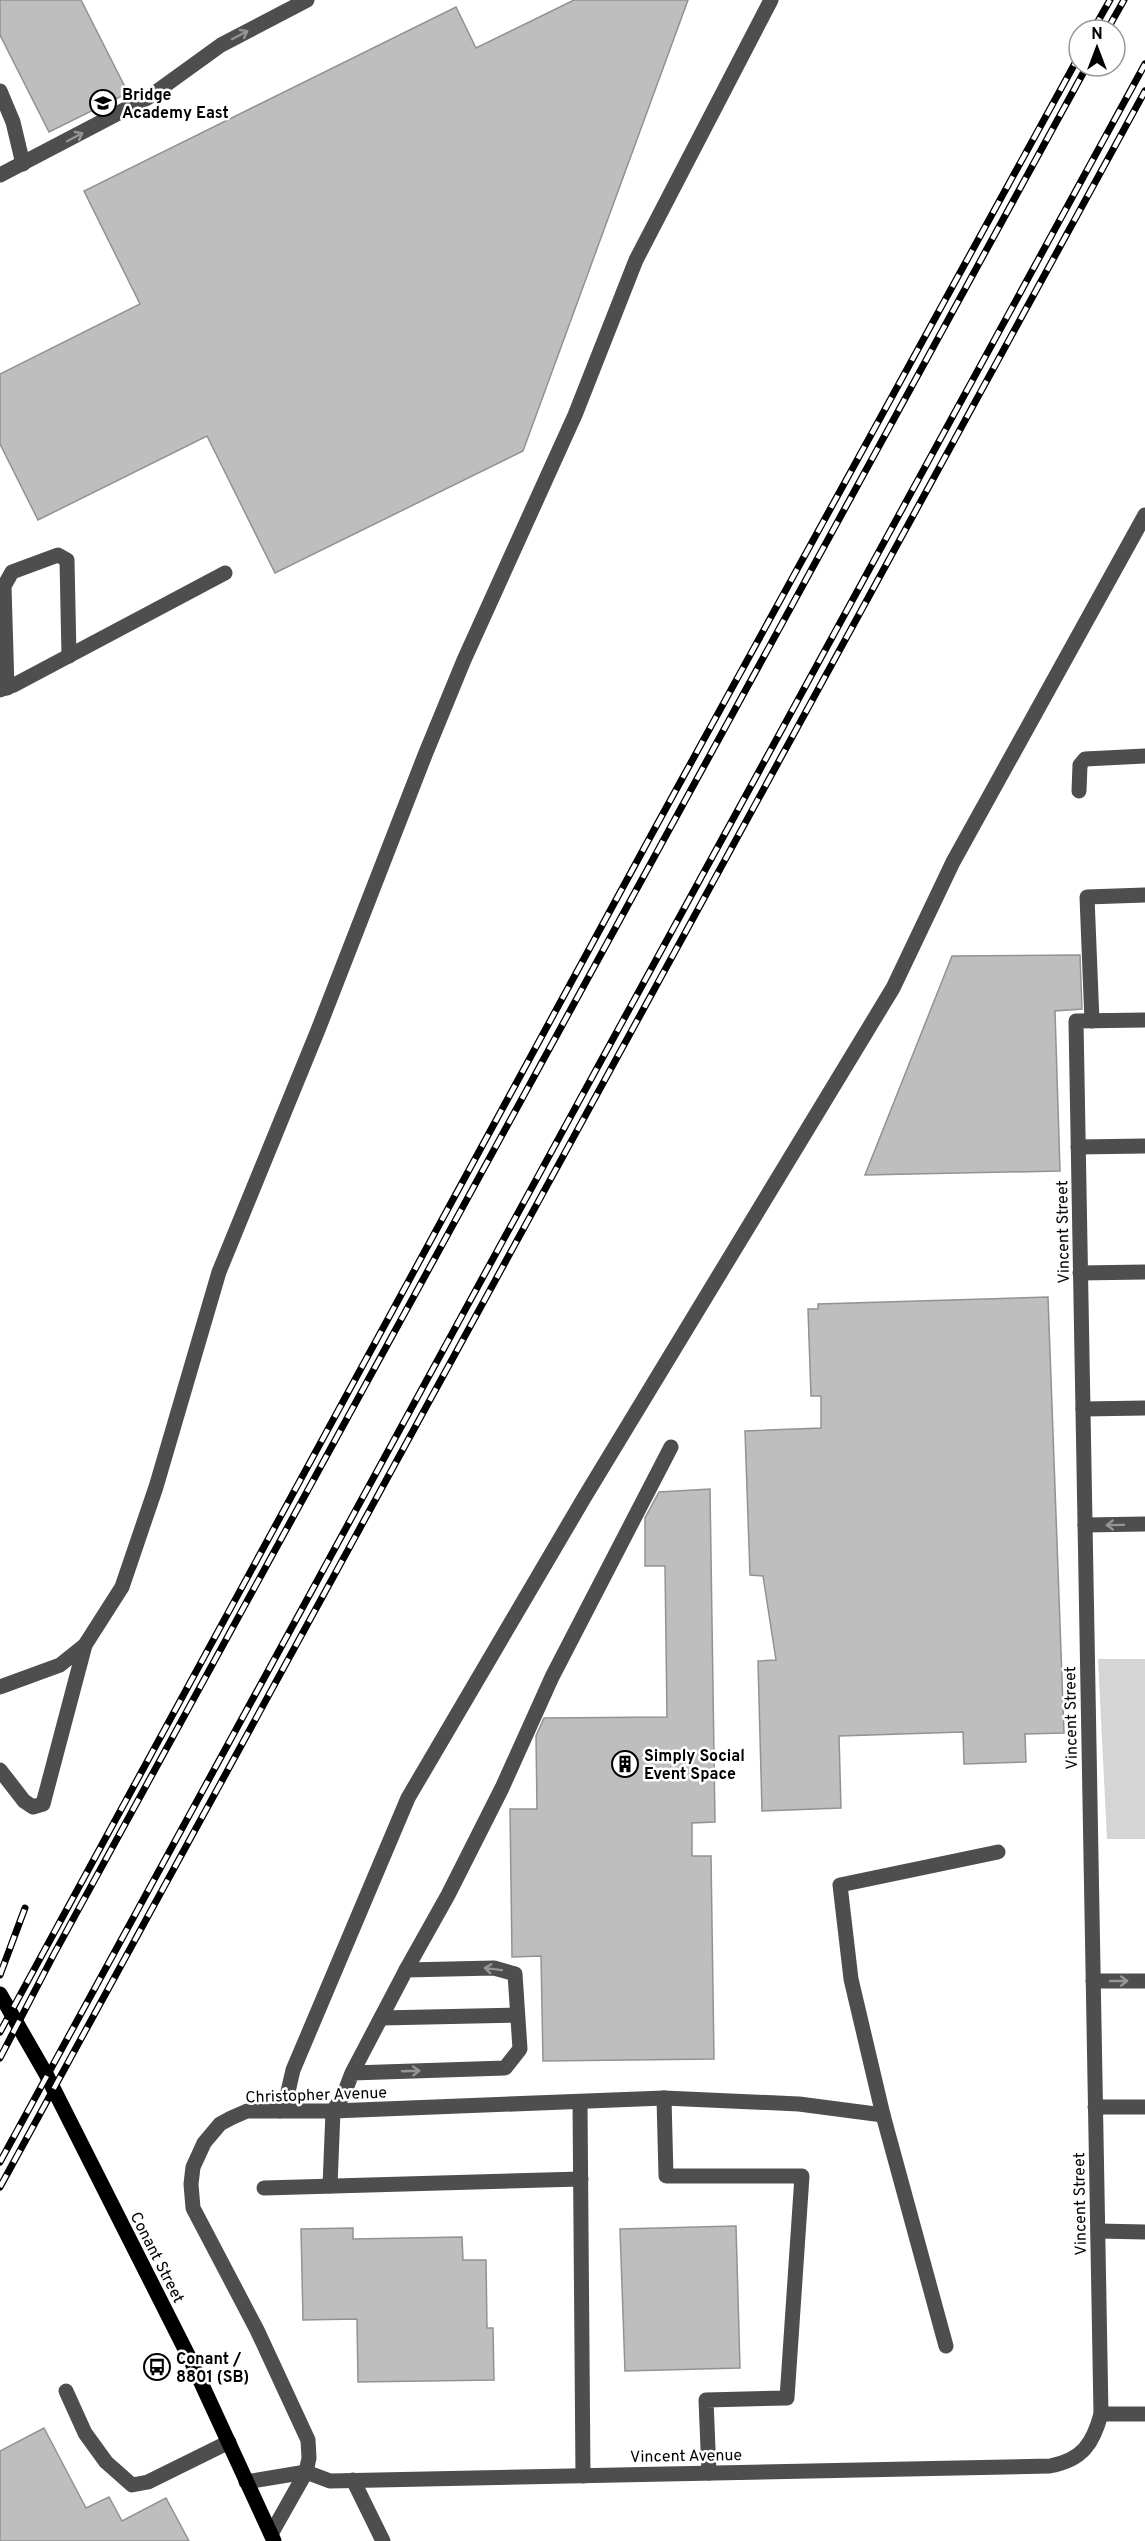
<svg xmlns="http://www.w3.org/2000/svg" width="1145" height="2541" font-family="Overpass,sans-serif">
<rect width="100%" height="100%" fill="#fff"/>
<polygon fill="#d5d5d5" points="1098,1659 1145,1659 1145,1839 1107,1839"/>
<g fill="#bebebe" stroke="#929292" stroke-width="1.5">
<polygon points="0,0 81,0 128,93 49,132 0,35"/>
<polygon points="574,0 688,0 523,451 275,573 207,436 38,520 0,444 0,374 140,304 84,191 456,7 476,48"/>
<polygon points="1080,955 1082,1009 1055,1011 1060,1171 865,1175 952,956"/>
<polygon points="1048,1297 1064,1733 1025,1734 1026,1762 964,1764 963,1732 839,1736 841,1808 762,1811 758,1661 776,1660 763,1576 750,1575 745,1431 821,1428 821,1396 811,1396 808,1309 818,1309 818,1304"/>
<polygon points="710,1489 715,1822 692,1823 692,1856 711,1856 714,2059 543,2061 541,1956 512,1957 510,1809 537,1809 536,1736 544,1718 667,1717 665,1566 645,1566 645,1518 659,1492"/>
<polygon points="736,2226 740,2368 625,2371 620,2229"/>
<polygon points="353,2228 353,2239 462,2237 463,2260 486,2260 487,2328 493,2328 494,2380 358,2382 357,2319 303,2320 301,2229"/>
<polygon points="44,2428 86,2508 109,2497 122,2521 166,2498 189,2541 0,2541 0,2451"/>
</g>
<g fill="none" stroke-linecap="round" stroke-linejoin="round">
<g stroke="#4e4e4e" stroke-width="15">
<polyline points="0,91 13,122 23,164"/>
<polyline points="0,175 149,97 221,45 307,0"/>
<polyline points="7,688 4,586 12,572 58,555 67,560 69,656"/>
<polyline points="0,690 14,685 225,573"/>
<polyline points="1079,791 1080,765 1085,759 1145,756"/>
<polyline points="1092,1021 1087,897 1145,895"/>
<polyline points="1078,1147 1145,1146"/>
<polyline points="1080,1273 1145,1272"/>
<polyline points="1083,1409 1145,1408"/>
<polyline points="1085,1525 1145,1524"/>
<polyline points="0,1687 60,1665 85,1645 122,1587 156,1487 219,1272 318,1030 425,755 464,660 575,415 636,260 771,0"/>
<polyline points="0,1770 24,1801 33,1807 43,1804 85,1645"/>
<polyline points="406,1970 448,1895 502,1788 552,1677 671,1447"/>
<polyline points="1093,1981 1145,1981"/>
<polyline points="381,2018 517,2015"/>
<polyline points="664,2098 666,2176 802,2176 787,2398 706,2400 709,2473"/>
<polyline points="580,2102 583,2476"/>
<polyline points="1095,2107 1145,2107"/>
<polyline points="280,2111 287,2096 293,2070 408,1798 584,1498 893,988 953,862 1145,515"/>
<polyline points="883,2115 851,1979 840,1885 998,1852"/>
<polyline points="330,2186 333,2111 344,2094 352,2073 406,1970 494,1968 515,1974 520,2049 505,2068 352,2073"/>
<polyline points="264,2188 581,2179"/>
<polyline points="1098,2231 1145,2232"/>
<polyline points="66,2391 85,2433 106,2462 132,2485 148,2482 229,2442"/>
<polyline points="1101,2414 1145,2414"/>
<polyline points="353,2480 383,2541"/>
<path d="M246,2482L306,2472L330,2481L1050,2466C1082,2460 1093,2444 1101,2414L1076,1021L1145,1020"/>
<polyline points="271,2534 306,2472 309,2458 308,2440 257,2330 193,2208 191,2184 193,2167 204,2143 220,2124 231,2118 247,2111 333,2111 664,2098 799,2104 883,2115 946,2346"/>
</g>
<polyline stroke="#000" stroke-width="15" points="0,1994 46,2074 192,2363 274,2541"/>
<defs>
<g id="rail">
<polyline points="1093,30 1110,0"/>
<polyline points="1107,30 1124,0"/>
<polyline points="0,1975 25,1908"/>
<polyline points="0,2032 654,830 1079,56"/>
<polyline points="0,2058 54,1954 1087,66"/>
<polyline points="0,2162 1145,64"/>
<polyline points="0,2187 1145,91"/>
</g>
</defs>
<use href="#rail" stroke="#000" stroke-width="7"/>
<use href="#rail" stroke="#fff" stroke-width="4.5" stroke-dasharray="14" stroke-linecap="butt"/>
</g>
<defs><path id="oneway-shaft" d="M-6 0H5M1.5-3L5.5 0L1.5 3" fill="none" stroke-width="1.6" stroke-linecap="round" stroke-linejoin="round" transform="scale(1.5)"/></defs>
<g stroke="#959595">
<use href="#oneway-shaft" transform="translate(240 35) rotate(-28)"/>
<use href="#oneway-shaft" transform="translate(75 137) rotate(-28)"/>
<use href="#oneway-shaft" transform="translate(1115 1525) rotate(179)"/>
<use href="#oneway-shaft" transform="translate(493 1969) rotate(-173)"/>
<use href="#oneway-shaft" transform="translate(1119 1981)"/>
<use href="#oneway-shaft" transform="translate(411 2071) rotate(-2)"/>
</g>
<defs>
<symbol id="school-ring" viewBox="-11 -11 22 22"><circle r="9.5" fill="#fff" stroke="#000" stroke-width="1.5"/><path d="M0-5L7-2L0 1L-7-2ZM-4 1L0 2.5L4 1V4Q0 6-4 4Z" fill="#000"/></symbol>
<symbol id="building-ring" viewBox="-11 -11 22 22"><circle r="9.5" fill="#fff" stroke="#000" stroke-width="1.5"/><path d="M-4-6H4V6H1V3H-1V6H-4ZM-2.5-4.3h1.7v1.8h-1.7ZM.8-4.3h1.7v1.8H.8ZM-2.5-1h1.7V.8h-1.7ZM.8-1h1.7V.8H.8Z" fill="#000"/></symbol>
<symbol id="bus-ring" viewBox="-11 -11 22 22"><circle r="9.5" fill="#fff" stroke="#000" stroke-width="1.5"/><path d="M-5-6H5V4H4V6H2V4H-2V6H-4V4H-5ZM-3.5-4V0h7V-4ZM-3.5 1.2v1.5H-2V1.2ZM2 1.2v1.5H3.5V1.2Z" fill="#000"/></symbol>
</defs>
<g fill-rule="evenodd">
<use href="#school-ring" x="88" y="88" width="30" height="30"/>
<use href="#building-ring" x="610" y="1749" width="30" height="30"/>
<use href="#bus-ring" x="142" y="2352" width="30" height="30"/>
</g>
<g text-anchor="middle" stroke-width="5" stroke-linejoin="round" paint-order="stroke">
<g font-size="16" font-weight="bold" fill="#000" stroke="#fff" text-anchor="start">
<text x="122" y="100">Bridge<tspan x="122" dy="18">Academy East</tspan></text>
<text x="644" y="1761">Simply Social<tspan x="644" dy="18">Event Space</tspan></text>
<text x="176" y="2364">Conant /<tspan x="176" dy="18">8801 (SB)</tspan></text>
</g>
<g font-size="16" fill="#000" stroke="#fff">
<text transform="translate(1062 1232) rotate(-91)" y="6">Vincent Street</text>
<text transform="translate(1070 1718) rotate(-91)" y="6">Vincent Street</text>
<text transform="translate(316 2094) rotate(-2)" y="6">Christopher Avenue</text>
<text transform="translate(1079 2204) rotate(-91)" y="6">Vincent Street</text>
<text transform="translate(158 2257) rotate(63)" y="6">Conant Street</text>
<text transform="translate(686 2455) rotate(-1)" y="6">Vincent Avenue</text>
</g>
</g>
<g transform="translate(1097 48)"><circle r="28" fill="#ffffff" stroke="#999999" stroke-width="1.5"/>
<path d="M0-4.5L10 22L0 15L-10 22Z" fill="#000000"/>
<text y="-9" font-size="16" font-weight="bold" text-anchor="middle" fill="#000000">N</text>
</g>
</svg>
